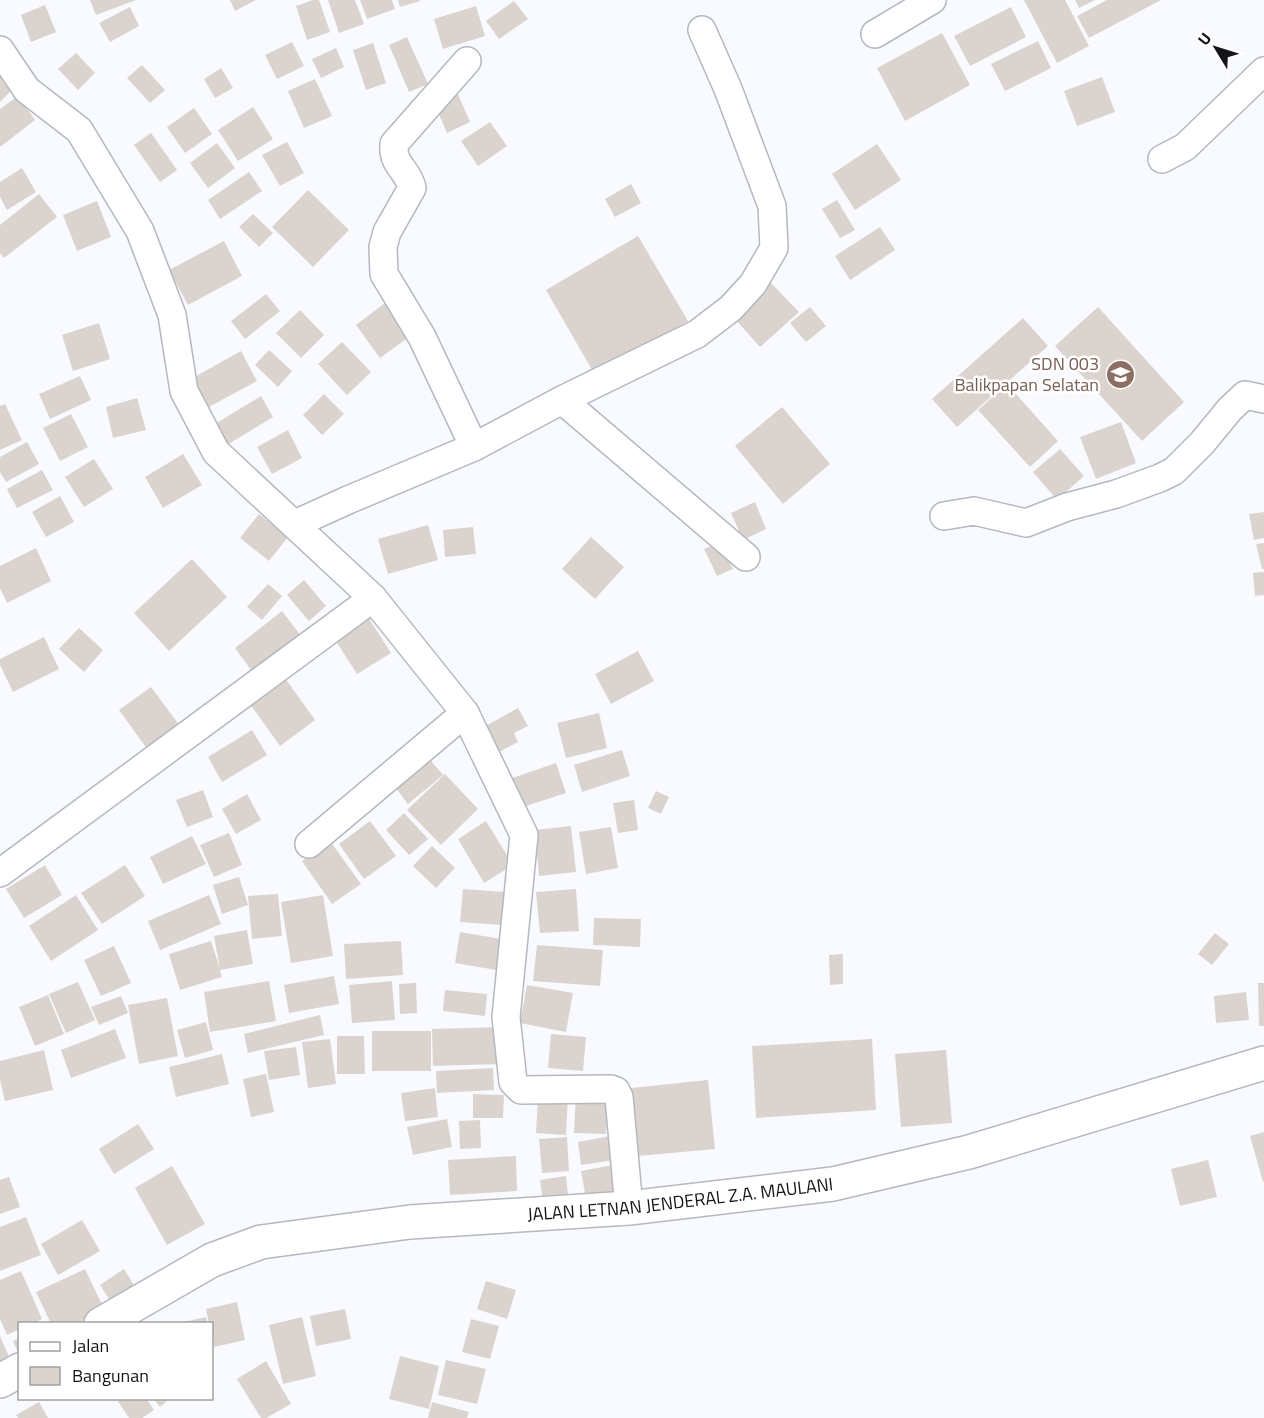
<svg xmlns="http://www.w3.org/2000/svg" width="1264" height="1418" font-family="'Titillium Web',sans-serif">
<rect width="100%" height="100%" fill="#f8faff"/>
<g fill="#dbd4ce">
<polygon points="90,0 136,0 96,15"/>
<polygon points="230,0 256,0 235,11"/>
<polygon points="313,0 319,0 330,32 307,40 296,6"/>
<polygon points="328,0 355,0 364,24 339,33"/>
<polygon points="360,0 392,0 395,9 367,19"/>
<polygon points="398,0 420,0 420,1 400,7"/>
<polygon points="1024,0 1065,0 1089,46 1057,63"/>
<polygon points="1075,0 1095,0 1079,8"/>
<polygon points="1107,0 1161,0 1089,38 1077,16"/>
<polygon points="514,1 528,19 499,39 486,21"/>
<polygon points="45,5 56,32 31,42 21,15"/>
<polygon points="476,6 485,36 443,49 434,19"/>
<polygon points="130,7 139,26 110,42 99,23"/>
<polygon points="1011,7 1026,37 970,66 954,36"/>
<polygon points="942,33 970,85 905,121 877,68"/>
<polygon points="407,37 428,84 409,92 389,45"/>
<polygon points="1038,41 1051,68 1005,91 991,64"/>
<polygon points="292,42 304,66 277,79 265,55"/>
<polygon points="373,43 386,83 366,90 353,50"/>
<polygon points="336,48 344,67 321,78 312,59"/>
<polygon points="76,53 95,73 78,90 58,69"/>
<polygon points="142,65 165,90 150,103 127,78"/>
<polygon points="221,68 233,88 215,98 204,79"/>
<polygon points="0,76 12,90 0,102"/>
<polygon points="1102,77 1115,112 1077,126 1064,91"/>
<polygon points="315,79 332,116 304,128 288,91"/>
<polygon points="456,90 470,122 447,133 433,100"/>
<polygon points="18,96 35,120 0,147 0,109"/>
<polygon points="253,107 273,139 238,161 218,130"/>
<polygon points="194,108 212,134 185,153 167,127"/>
<polygon points="490,122 507,146 478,166 461,141"/>
<polygon points="151,133 177,170 160,182 134,145"/>
<polygon points="287,142 304,173 280,186 262,155"/>
<polygon points="217,143 235,168 208,188 190,163"/>
<polygon points="877,144 901,180 855,210 832,174"/>
<polygon points="22,168 36,192 7,210 0,197 0,182"/>
<polygon points="249,172 262,191 220,219 208,200"/>
<polygon points="631,184 641,203 615,217 605,199"/>
<polygon points="308,190 349,230 313,267 272,227"/>
<polygon points="39,194 57,217 4,258 0,253 0,225"/>
<polygon points="837,200 855,230 840,238 822,209"/>
<polygon points="97,201 111,237 77,251 63,215"/>
<polygon points="253,214 273,233 259,247 239,227"/>
<polygon points="880,227 895,250 850,280 835,256"/>
<polygon points="638,236 688,321 595,375 546,290"/>
<polygon points="224,241 242,276 188,305 169,270"/>
<polygon points="771,283 799,312 760,347 734,318"/>
<polygon points="266,294 280,311 245,339 231,321"/>
<polygon points="385,303 409,337 380,358 356,325"/>
<polygon points="810,307 826,326 806,342 790,323"/>
<polygon points="1098,307 1184,402 1142,441 1055,346"/>
<polygon points="300,310 324,335 301,358 276,333"/>
<polygon points="1023,318 1048,346 957,427 932,399"/>
<polygon points="99,323 110,359 73,371 62,335"/>
<polygon points="342,342 371,372 347,395 318,364"/>
<polygon points="269,350 292,371 278,387 255,365"/>
<polygon points="241,351 257,381 207,408 191,379"/>
<polygon points="80,376 91,400 50,419 39,394"/>
<polygon points="1007,384 1058,441 1030,467 978,410"/>
<polygon points="324,394 344,414 322,435 303,415"/>
<polygon points="261,396 273,417 227,445 215,424"/>
<polygon points="137,398 146,430 113,438 106,407"/>
<polygon points="5,404 22,440 0,450 0,406"/>
<polygon points="782,407 830,464 783,504 735,446"/>
<polygon points="71,414 88,447 60,461 43,428"/>
<polygon points="1121,422 1136,463 1096,479 1080,437"/>
<polygon points="288,430 302,458 272,474 257,447"/>
<polygon points="27,442 39,464 6,482 0,472 0,457"/>
<polygon points="1060,449 1084,476 1057,500 1033,472"/>
<polygon points="183,454 202,485 163,508 145,477"/>
<polygon points="94,459 113,489 84,507 65,477"/>
<polygon points="42,470 53,490 17,508 7,489"/>
<polygon points="60,496 74,522 46,537 32,512"/>
<polygon points="755,502 766,529 743,540 731,513"/>
<polygon points="1264,512 1264,538 1254,540 1249,514"/>
<polygon points="259,514 288,537 269,561 240,538"/>
<polygon points="428,525 438,560 388,574 378,539"/>
<polygon points="473,527 476,554 445,557 443,530"/>
<polygon points="591,537 624,567 595,599 562,569"/>
<polygon points="720,542 733,569 717,576 704,549"/>
<polygon points="1264,543 1264,569 1262,569 1256,544"/>
<polygon points="36,548 51,581 7,603 0,588 0,566"/>
<polygon points="192,559 227,597 169,651 134,613"/>
<polygon points="1264,572 1264,595 1255,596 1253,573"/>
<polygon points="304,580 326,606 309,621 287,595"/>
<polygon points="268,584 282,596 262,620 247,607"/>
<polygon points="282,611 305,641 257,678 235,648"/>
<polygon points="366,614 391,653 357,674 332,635"/>
<polygon points="79,628 103,650 84,672 59,649"/>
<polygon points="44,637 59,669 13,692 0,665 0,659"/>
<polygon points="638,651 654,681 611,704 595,674"/>
<polygon points="280,671 315,720 280,746 245,697"/>
<polygon points="151,687 180,726 148,750 119,710"/>
<polygon points="518,708 528,726 514,733 518,742 495,754 482,728"/>
<polygon points="599,713 607,748 566,758 557,723"/>
<polygon points="252,730 267,755 222,782 208,757"/>
<polygon points="622,750 630,776 582,792 574,765"/>
<polygon points="426,755 443,775 408,804 392,783"/>
<polygon points="556,763 566,793 514,810 504,781"/>
<polygon points="445,774 478,809 441,845 407,810"/>
<polygon points="203,790 213,817 187,827 176,800"/>
<polygon points="656,791 669,797 661,814 648,808"/>
<polygon points="247,794 261,820 236,834 222,809"/>
<polygon points="634,800 638,830 618,833 613,803"/>
<polygon points="404,813 428,839 409,855 386,830"/>
<polygon points="370,821 396,856 364,879 339,844"/>
<polygon points="486,821 513,865 484,883 458,839"/>
<polygon points="571,826 576,872 539,876 535,830"/>
<polygon points="611,827 618,868 586,874 579,832"/>
<polygon points="229,833 242,865 214,877 200,845"/>
<polygon points="192,836 206,864 163,884 150,857"/>
<polygon points="330,841 361,884 332,904 302,861"/>
<polygon points="432,846 455,868 436,888 413,866"/>
<polygon points="45,865 62,895 24,918 6,889"/>
<polygon points="125,865 145,896 102,924 81,893"/>
<polygon points="239,877 248,905 222,914 213,885"/>
<polygon points="463,889 505,892 502,925 460,922"/>
<polygon points="576,889 579,931 540,933 536,892"/>
<polygon points="278,894 282,936 252,939 248,896"/>
<polygon points="76,895 98,930 51,961 29,926"/>
<polygon points="209,895 221,924 160,950 148,921"/>
<polygon points="323,895 333,956 291,963 281,902"/>
<polygon points="594,918 641,919 640,947 593,945"/>
<polygon points="247,930 253,964 220,970 222,977 180,990 169,954 211,941 220,969 214,936"/>
<polygon points="460,932 507,940 502,971 455,963"/>
<polygon points="1215,933 1229,944 1212,965 1198,954"/>
<polygon points="401,941 403,975 346,979 344,944"/>
<polygon points="537,945 603,950 600,986 533,981"/>
<polygon points="114,946 131,983 101,996 84,960"/>
<polygon points="843,954 843,984 830,985 829,955"/>
<polygon points="334,976 339,1004 289,1013 284,985"/>
<polygon points="269,981 276,1021 210,1032 204,992"/>
<polygon points="392,981 395,1020 352,1023 349,985"/>
<polygon points="78,982 95,1020 66,1033 49,994"/>
<polygon points="416,983 417,1013 400,1014 399,984"/>
<polygon points="1258,983 1264,983 1264,1026 1259,1026"/>
<polygon points="527,985 573,993 566,1032 520,1023"/>
<polygon points="445,990 487,994 485,1016 443,1011"/>
<polygon points="1246,992 1249,1020 1216,1023 1214,996"/>
<polygon points="48,995 64,1034 35,1046 19,1007"/>
<polygon points="121,996 128,1013 99,1025 91,1007"/>
<polygon points="167,998 178,1056 139,1064 128,1005"/>
<polygon points="320,1015 324,1035 248,1053 244,1034"/>
<polygon points="206,1022 213,1050 185,1058 177,1030"/>
<polygon points="502,1027 503,1064 433,1066 432,1029"/>
<polygon points="115,1029 126,1058 71,1078 61,1050"/>
<rect x="372" y="1031" width="59" height="40"/>
<polygon points="551,1034 586,1037 583,1071 548,1068"/>
<polygon points="337,1036 364,1036 365,1074 337,1074"/>
<polygon points="330,1039 336,1084 308,1088 302,1042"/>
<polygon points="872,1039 876,1110 756,1118 752,1046"/>
<polygon points="296,1047 300,1075 269,1080 264,1051"/>
<polygon points="44,1050 53,1090 5,1101 0,1080 0,1061"/>
<polygon points="946,1050 952,1123 901,1127 895,1054"/>
<polygon points="222,1054 229,1084 176,1097 169,1067"/>
<polygon points="493,1068 494,1090 437,1093 436,1071"/>
<polygon points="266,1074 274,1112 251,1117 243,1079"/>
<polygon points="708,1080 715,1149 638,1156 631,1088"/>
<polygon points="435,1088 438,1117 405,1121 401,1093"/>
<polygon points="473,1094 504,1095 503,1118 473,1118"/>
<polygon points="576,1095 608,1096 606,1134 574,1133"/>
<polygon points="538,1096 568,1097 566,1135 536,1133"/>
<polygon points="447,1119 452,1147 413,1155 407,1127"/>
<polygon points="480,1120 481,1148 460,1149 459,1121"/>
<polygon points="138,1124 154,1149 114,1174 99,1149"/>
<polygon points="1264,1132 1264,1182 1263,1182 1250,1136"/>
<polygon points="610,1136 614,1160 581,1165 578,1142"/>
<polygon points="567,1137 569,1171 542,1173 539,1139"/>
<polygon points="516,1156 517,1191 450,1195 448,1160"/>
<polygon points="1208,1160 1217,1197 1180,1206 1171,1169"/>
<polygon points="613,1165 618,1194 586,1199 581,1171"/>
<polygon points="172,1166 205,1224 167,1245 135,1188"/>
<polygon points="566,1176 569,1204 544,1208 540,1180"/>
<polygon points="9,1177 20,1207 0,1214 0,1180"/>
<polygon points="26,1217 41,1255 0,1271 0,1227"/>
<polygon points="82,1220 100,1251 58,1275 41,1244"/>
<polygon points="85,1269 107,1315 89,1324 51,1324 36,1292"/>
<polygon points="124,1269 140,1295 116,1310 100,1285"/>
<polygon points="21,1271 42,1319 32,1324 20,1324 20,1329 7,1335 0,1319 0,1280"/>
<polygon points="486,1281 516,1290 507,1319 477,1309"/>
<polygon points="237,1302 245,1340 214,1347 212,1324 209,1324 206,1309"/>
<polygon points="345,1309 351,1339 316,1346 310,1316"/>
<polygon points="206,1317 208,1324 179,1324 179,1323"/>
<polygon points="302,1317 316,1376 283,1384 269,1325"/>
<polygon points="471,1319 499,1326 490,1359 462,1352"/>
<polygon points="0,1336 13,1366 0,1371"/>
<polygon points="20,1338 20,1357 13,1341"/>
<polygon points="400,1356 439,1366 429,1409 389,1399"/>
<polygon points="446,1360 486,1369 477,1404 438,1395"/>
<polygon points="266,1361 291,1404 266,1418 261,1418 237,1379"/>
<polygon points="116,1398 146,1398 154,1410 142,1418 129,1418"/>
<polygon points="153,1398 170,1398 160,1407"/>
<polygon points="39,1402 48,1418 18,1418 16,1415"/>
<polygon points="432,1402 469,1412 467,1418 428,1418"/>
</g>
<g fill="none" stroke-linecap="round" stroke-linejoin="round">
<defs>
<g id="minor">
<polyline points="875,34 932,0"/>
<polyline points="0,50 27,90 79,130 140,231 172,315 184,391 216,452 373,598 465,713 524,835 506,1017 513,1082 521,1090 611,1089 616,1091 619,1097 629,1208"/>
<path d="M467,61L394,144C392,166 408,169 412,188L387,232L383,247L384,274L422,337L474,447"/>
<polyline points="1162,159 1185,147 1264,71"/>
<polyline points="562,400 746,557"/>
<polyline points="944,516 974,511 1026,523 1067,507 1116,494 1160,478 1174,471 1202,443 1230,409 1245,395 1264,399"/>
<polyline points="295,524 348,500 474,447 562,400 697,334 731,308 753,284 774,248 772,206 728,89 702,30"/>
<polyline points="309,844 465,713"/>
<polyline points="0,873 373,598"/>
</g>
<g id="tertiary">
<path id="s1" d="M101,1324L212,1260L261,1242L410,1222L629,1208L833,1184L969,1152L1264,1063"/>
<polyline points="0,1381 20,1370"/>
</g>
</defs>
<use href="#minor" stroke="#b4b8bf" stroke-width="30"/>
<use href="#tertiary" stroke="#b4b8bf" stroke-width="36"/>
<use href="#minor" stroke="#fff" stroke-width="27"/>
<use href="#tertiary" stroke="#fff" stroke-width="33"/>
</g>
<defs>
<symbol id="school-disc" viewBox="-11 -11 22 22"><circle r="9.5" fill="#8d6e63" stroke="#fff"/><path d="M0-5L7-2L0 1L-7-2ZM-4 1L0 2.5L4 1V4Q0 6-4 4Z" fill="#fff"/></symbol>
</defs>
<g fill-rule="evenodd">
<use href="#school-disc" x="1104" y="358" width="33" height="33"/>
</g>
<g text-anchor="middle" stroke-width="5" stroke-linejoin="round" paint-order="stroke">
<g font-size="18" fill="#785e54" stroke="#fff" text-anchor="end">
<text x="1099" y="370">SDN 003<tspan x="1099" dy="21">Balikpapan Selatan</tspan></text>
</g>
<g font-size="18" fill="#131417" stroke="#fff">
<text dy="6" stroke="none"><textPath href="#s1" startOffset="602">JALAN LETNAN JENDERAL Z.A. MAULANI</textPath></text>
</g>
</g>
<rect x="18" y="1322" width="195" height="78" fill="#ffffff" stroke="#a1a1a2" stroke-width="1.5"/>
<rect x="30" y="1342" width="30" height="9" fill="#ffffff" stroke="#a1a1a2" stroke-width="1.5"/>
<text x="72" y="1352" font-size="18" fill="#131417">Jalan</text>
<rect x="30" y="1367" width="30" height="18" fill="#dbd4ce" stroke="#a1a1a2" stroke-width="1.5"/>
<text x="72" y="1382" font-size="18" fill="#131417">Bangunan</text>
<g transform="translate(1216 48) rotate(308)" stroke="#ffffff" stroke-width="4.5" paint-order="stroke">
<path d="M0-4.5L10 22L0 15L-10 22Z" fill="#131417"/>
<text y="-9" font-size="16" font-weight="bold" text-anchor="middle" fill="#131417">U</text>
</g>
</svg>
